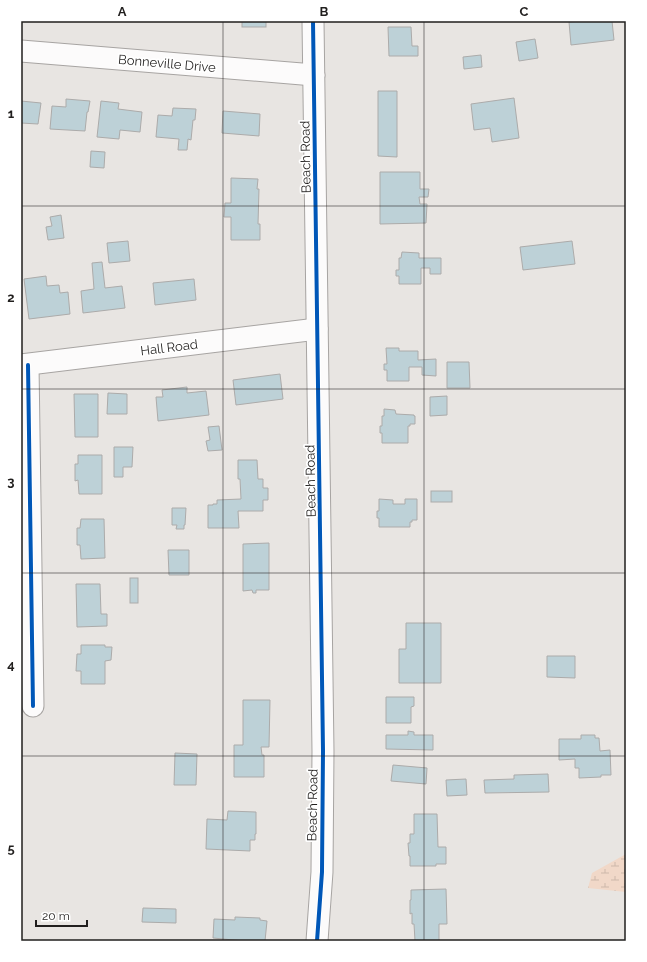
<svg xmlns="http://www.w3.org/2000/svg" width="647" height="962" font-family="Raleway,sans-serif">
<defs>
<pattern id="wetland-marsh" width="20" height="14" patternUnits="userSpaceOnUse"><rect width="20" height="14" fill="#f1d8c8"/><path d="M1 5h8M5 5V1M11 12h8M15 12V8" fill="none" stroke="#ceb9ab"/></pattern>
</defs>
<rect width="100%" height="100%" fill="#e8e5e2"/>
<polygon fill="url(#wetland-marsh)" points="626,854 626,892 588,888 592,873"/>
<g fill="#bdd1d7" stroke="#acabaa">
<rect x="242" y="21" width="24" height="6"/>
<polygon points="581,21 612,21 614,40 571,45 569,22"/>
<polygon points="388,27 411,27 412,46 418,46 418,56 389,56"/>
<polygon points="535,39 538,58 519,61 516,42"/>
<polygon points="481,55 482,67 464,69 463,57"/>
<polygon points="378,91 397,91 397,157 378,156"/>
<polygon points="514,98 519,138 492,142 490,128 474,130 471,104"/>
<polygon points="66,99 90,101 88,112 87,112 85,131 50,129 52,106 66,107"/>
<polygon points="21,101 41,103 38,124 21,123"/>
<polygon points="101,101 119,103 118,109 142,112 140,132 120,130 119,139 97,137"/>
<polygon points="173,108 196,109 195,120 193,120 191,140 188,139 187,150 178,150 179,139 156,137 158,115 172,116"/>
<polygon points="223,111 260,114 259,136 222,133"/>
<polygon points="91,151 105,152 104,168 90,167"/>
<polygon points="380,172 420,172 420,189 429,189 428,197 419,197 420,204 427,204 426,223 380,224"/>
<polygon points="231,178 258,179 257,189 259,189 258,224 260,224 260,240 231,240 231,217 224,217 225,203 231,203"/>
<polygon points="61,215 64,238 48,240 46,227 52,226 50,217"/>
<polygon points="128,241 130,261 109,263 107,243"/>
<polygon points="572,241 575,264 523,270 520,247"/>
<polygon points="402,252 419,253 419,258 441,258 441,274 430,274 430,268 421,268 421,284 399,284 399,276 396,276 396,270 399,270 399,258 401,258"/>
<polygon points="102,262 105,288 122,286 125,308 83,313 81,291 94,289 92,263"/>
<polygon points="46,276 47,286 59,285 60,293 68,292 70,314 29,319 24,279"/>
<polygon points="194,279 196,300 155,305 153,283"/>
<polygon points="386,348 399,348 399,351 418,351 418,360 436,359 436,376 422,375 422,367 409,367 409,381 387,381 387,370 384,370 384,364 387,364"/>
<polygon points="447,362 469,362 470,388 447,388"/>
<polygon points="280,374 283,399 236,405 233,380"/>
<polygon points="187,387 187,393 206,391 209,415 158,421 156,397 163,397 162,390"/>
<polygon points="108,393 127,394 127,414 107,414"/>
<polygon points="74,394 98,394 98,437 75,437"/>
<polygon points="447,396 447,415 430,416 430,397"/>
<polygon points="384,409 395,410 396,414 414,415 414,416 415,416 415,424 410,424 410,426 408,426 408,443 382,443 382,433 380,433 380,426 382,426 382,416 384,416"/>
<polygon points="219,426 222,450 208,451 206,441 210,440 208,427"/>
<polygon points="114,447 133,447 132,467 123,467 123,477 114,477"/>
<polygon points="78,455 102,455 102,494 79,494 78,480 75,481 75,464 78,464"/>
<polygon points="238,460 257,460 258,479 263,479 263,488 268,488 268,500 263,500 263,511 238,511 239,528 208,528 208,505 213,505 213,504 217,504 217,500 241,499 240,479 238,479"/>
<rect x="431" y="491" width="21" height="11"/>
<polygon points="379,499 393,500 393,504 405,504 405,499 417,499 417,520 412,520 412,522 410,522 410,527 379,527 379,518 377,518 377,511 379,511"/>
<polygon points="172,508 186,508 185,525 184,525 184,529 176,529 177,525 172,525"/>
<polygon points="81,519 104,519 105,558 81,559 80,545 77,545 77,528 80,528"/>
<polygon points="269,543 269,590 256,590 256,593 253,593 252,590 243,591 243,544"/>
<polygon points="168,550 189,550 189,575 169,575"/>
<rect x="130" y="578" width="8" height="25"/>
<polygon points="76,584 100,584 101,614 107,614 107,626 77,627"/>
<polygon points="406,623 441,623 441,683 399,683 399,649 406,649"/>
<polygon points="81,645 105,645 105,647 112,647 111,660 105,661 105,684 81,684 81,671 76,671 77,654 81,654"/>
<polygon points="547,656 575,656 575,678 547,677"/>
<polygon points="386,697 414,697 414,706 411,707 411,723 386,723"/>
<polygon points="243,700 270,700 269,747 261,747 262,755 264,755 264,777 234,777 234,745 243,745"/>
<polygon points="408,731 414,732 414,735 433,735 433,750 386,749 386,735 408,735"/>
<polygon points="581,735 595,735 595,738 599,738 600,751 610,750 611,775 601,775 601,777 579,778 579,768 575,768 575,759 559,760 559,739 581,739"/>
<polygon points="175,753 197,754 196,785 174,785"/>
<polygon points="393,765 427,768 426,784 391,781"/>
<polygon points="548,774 549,792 485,793 484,780 514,779 514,775"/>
<polygon points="466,779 467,795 447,796 446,780"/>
<polygon points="228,811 256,812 256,834 255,834 255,840 250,840 250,851 206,849 207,819 227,820"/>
<polygon points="414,814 437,814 438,847 446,847 446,864 436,864 436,866 410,866 410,856 409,856 408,843 410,843 410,834 414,834"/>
<polygon points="446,889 447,924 439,924 439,941 415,941 414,924 412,924 412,913 410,914 410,900 411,900 411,890"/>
<polygon points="143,908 176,909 176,923 142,922"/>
<polygon points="235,917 260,918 260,920 267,921 265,941 244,941 213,938 214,919 235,920"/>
</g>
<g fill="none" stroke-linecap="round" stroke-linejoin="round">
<defs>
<g id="minor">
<polyline points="313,21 323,751 322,872 317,941"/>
<polyline points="21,51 314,75"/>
<polyline points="21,365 317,329"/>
<polyline points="28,365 33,706"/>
</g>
</defs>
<use href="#minor" stroke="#a7a4a2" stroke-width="23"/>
<use href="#minor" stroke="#fcfbfb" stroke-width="21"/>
<defs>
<g id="cycleway">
<polyline points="313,21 323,751 322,872 317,941"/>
<polyline points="28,365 33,706"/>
</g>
</defs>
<use href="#cycleway" stroke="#fff" stroke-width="6"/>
<use href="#cycleway" stroke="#0057b8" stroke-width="4"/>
</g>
<path fill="none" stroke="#211f1e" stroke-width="1" stroke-opacity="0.55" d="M223,21V941M424,21V941M21,206H626M21,389H626M21,573H626M21,756H626"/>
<g text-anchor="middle" stroke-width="3.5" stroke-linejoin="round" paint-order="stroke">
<g font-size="13" fill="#211f1e" stroke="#fff">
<text transform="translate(167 63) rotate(5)" y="5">Bonneville Drive</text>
<text transform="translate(305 157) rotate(-91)" y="5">Beach Road</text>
<text transform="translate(169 347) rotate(-7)" y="5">Hall Road</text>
<text transform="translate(310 481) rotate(-91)" y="5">Beach Road</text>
<text transform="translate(312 805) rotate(-89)" y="5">Beach Road</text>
</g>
</g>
<rect width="647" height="962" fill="none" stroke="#ffffff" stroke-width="44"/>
<path d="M36 920v6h51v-6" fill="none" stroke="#211f1e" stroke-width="2"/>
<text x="42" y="920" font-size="12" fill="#211f1e" stroke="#ffffff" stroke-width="3" paint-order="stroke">20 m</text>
<rect x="22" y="22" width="603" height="918" fill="none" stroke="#211f1e" stroke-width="1.5"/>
<g font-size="13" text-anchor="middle" font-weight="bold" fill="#211f1e">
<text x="122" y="16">A</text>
<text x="324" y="16">B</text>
<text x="524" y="16">C</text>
<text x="11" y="118">1</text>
<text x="11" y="302">2</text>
<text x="11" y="486">3</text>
<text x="11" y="669">4</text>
<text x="11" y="853">5</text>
</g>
</svg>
